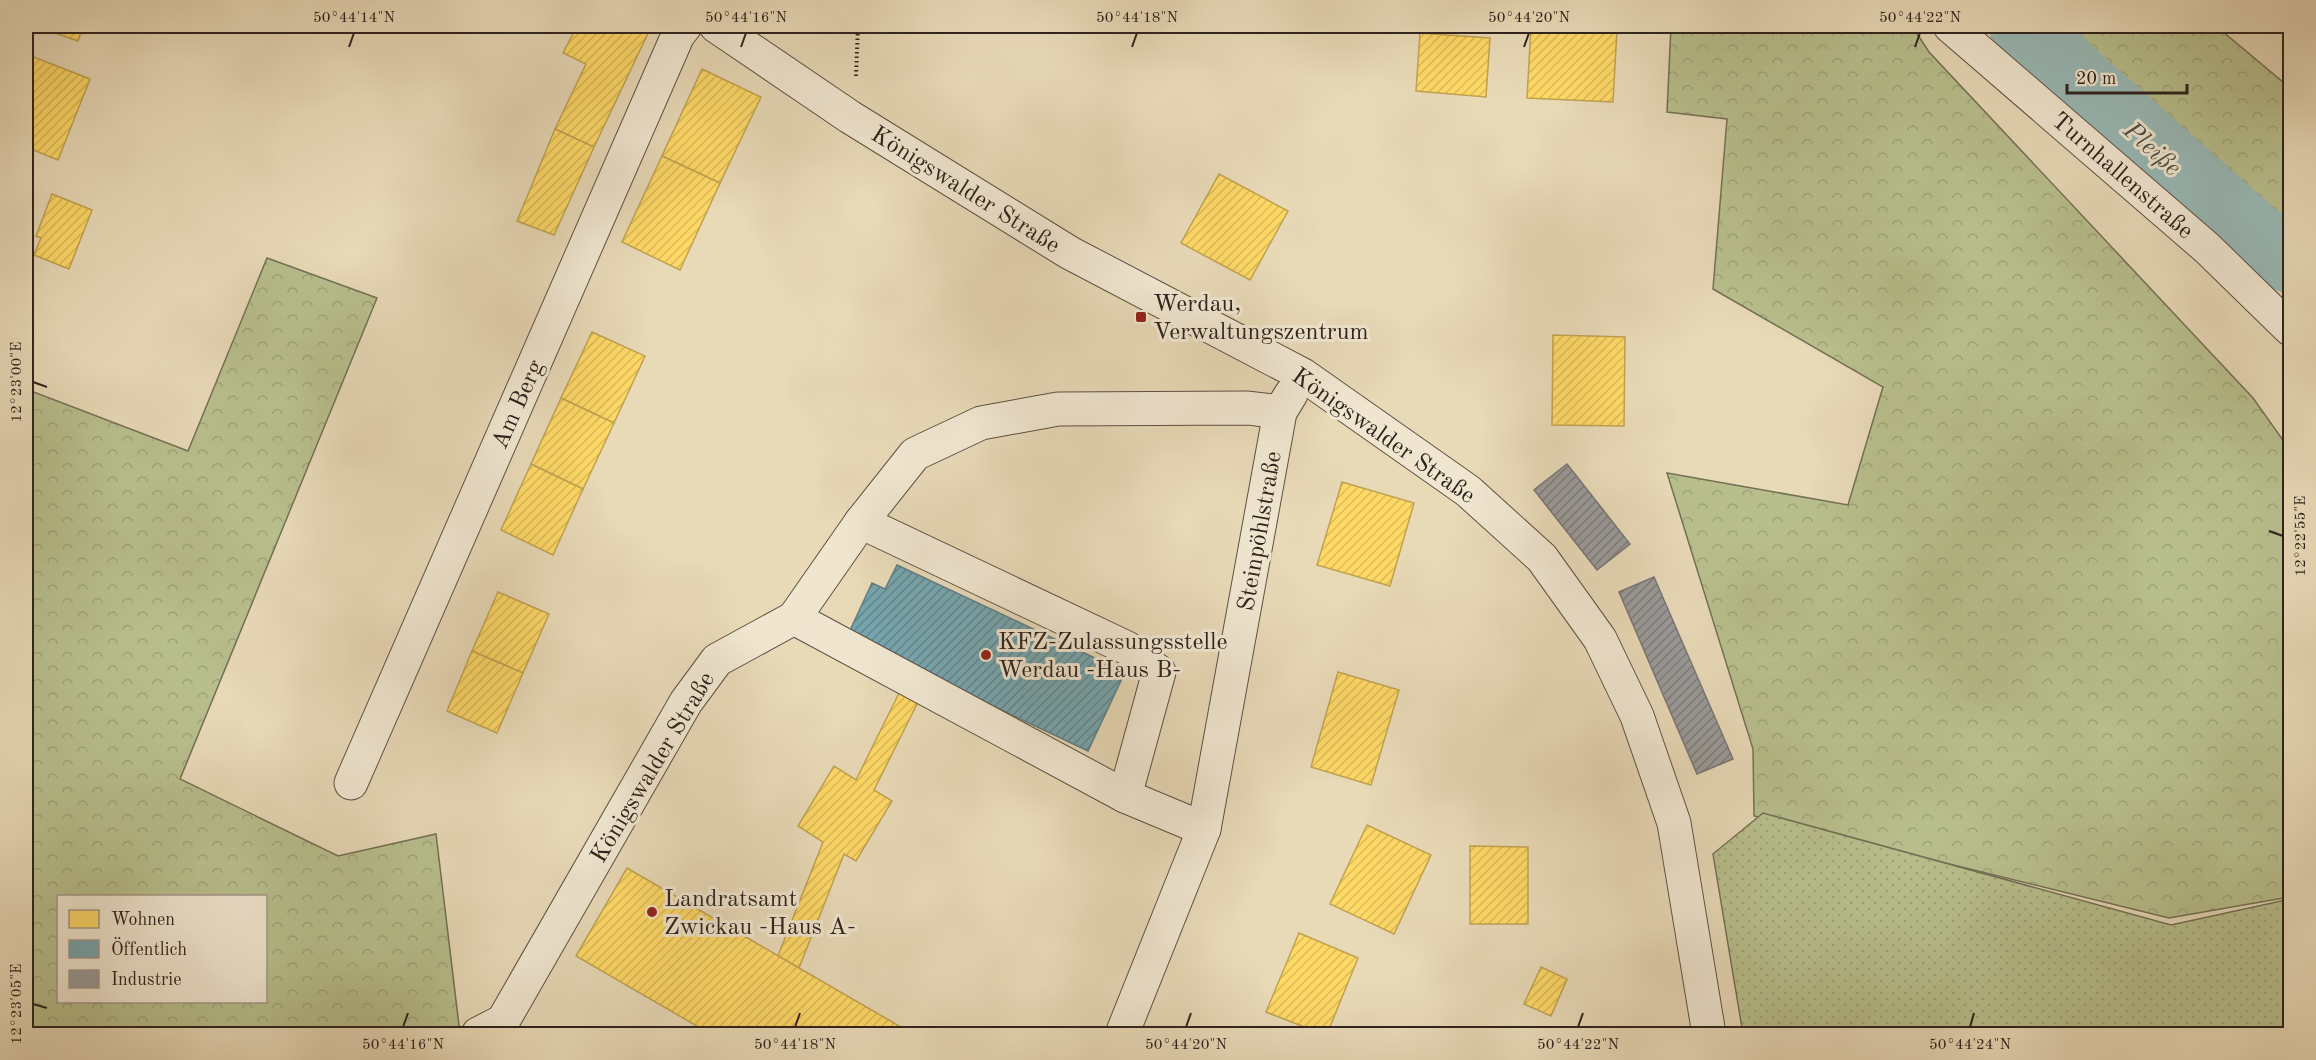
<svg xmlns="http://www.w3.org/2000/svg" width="2316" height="1060" font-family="'Old Standard TT',serif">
<defs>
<pattern id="forest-crowns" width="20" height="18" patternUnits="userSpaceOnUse" patternTransform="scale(1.5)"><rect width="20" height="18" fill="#b8bf8d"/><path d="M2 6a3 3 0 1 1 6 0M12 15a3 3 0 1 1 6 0" fill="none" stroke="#9ea479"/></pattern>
<pattern id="garden-dots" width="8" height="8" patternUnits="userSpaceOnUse" patternTransform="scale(1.5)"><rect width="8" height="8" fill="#b8bf8d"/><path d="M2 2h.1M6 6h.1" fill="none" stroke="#9ea479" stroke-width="1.8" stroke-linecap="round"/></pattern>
<pattern id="homes-hatch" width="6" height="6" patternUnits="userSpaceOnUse" patternTransform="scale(1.5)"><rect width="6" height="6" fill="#ffd966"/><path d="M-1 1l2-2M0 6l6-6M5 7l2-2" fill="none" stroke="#dbba58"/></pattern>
<pattern id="public-hatch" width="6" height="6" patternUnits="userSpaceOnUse" patternTransform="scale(1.5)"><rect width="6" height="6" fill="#76a5af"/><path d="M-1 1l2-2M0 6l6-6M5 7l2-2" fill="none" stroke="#61868e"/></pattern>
<pattern id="industry-hatch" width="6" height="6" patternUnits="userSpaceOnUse" patternTransform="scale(1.5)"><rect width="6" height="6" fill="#999"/><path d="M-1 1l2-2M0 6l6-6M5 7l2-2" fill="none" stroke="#7d7c7c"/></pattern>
</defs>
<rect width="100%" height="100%" fill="#e8d9b7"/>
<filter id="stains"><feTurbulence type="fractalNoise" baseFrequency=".00333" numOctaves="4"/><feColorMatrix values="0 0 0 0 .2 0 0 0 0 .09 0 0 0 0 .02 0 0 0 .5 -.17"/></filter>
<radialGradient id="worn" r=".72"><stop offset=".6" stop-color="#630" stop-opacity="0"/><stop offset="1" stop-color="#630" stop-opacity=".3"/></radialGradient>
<g fill="url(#forest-crowns)" stroke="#737055" stroke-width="1.5" fill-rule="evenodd">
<polygon points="1671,26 1912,26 1929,52 2253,398 2290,450 2290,897 2169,918 1754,816 1753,749 1667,473 1848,505 1883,387 1713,289 1727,119 1667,112"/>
<polygon points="2025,26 2216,26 2290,88 2290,257 2255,239 2066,71"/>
<path d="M267,258L377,298L180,779L338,856L436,834L460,1034H26V389L188,451ZM58,896H266V1002H58Z"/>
</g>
<polygon fill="url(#garden-dots)" stroke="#737055" stroke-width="1.5" points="1763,813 2171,925 2290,899 2290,1034 1743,1034 1713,854"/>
<g fill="url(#homes-hatch)" stroke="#c0a250" stroke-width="1.5">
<polygon points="35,26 83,26 78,41"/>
<polygon points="577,26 651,27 594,147 555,129 586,64 563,53"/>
<polygon points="1531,26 1617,29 1613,102 1527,98"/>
<polygon points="1420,33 1490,38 1486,97 1416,91"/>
<polygon points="26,54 90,79 58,160 26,147"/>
<polygon points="702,69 761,97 720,183 662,156"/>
<polygon points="555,129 594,147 554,235 517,221"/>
<polygon points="662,156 720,183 680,270 622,242"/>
<polygon points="1219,174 1288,211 1250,280 1181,243"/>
<polygon points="52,194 92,210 69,269 34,255 41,238 36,236"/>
<polygon points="592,332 645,356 614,423 561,398"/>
<polygon points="1553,335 1625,337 1624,426 1552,425"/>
<polygon points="561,398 614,423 583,489 531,464"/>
<polygon points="531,464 583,489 553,555 501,530"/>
<polygon points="1342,482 1414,503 1390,586 1317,565"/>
<polygon points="498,592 549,614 523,673 472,651"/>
<polygon points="472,651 523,673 497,733 447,711"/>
<polygon points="1338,672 1399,690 1371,785 1311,767"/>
<polygon points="908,675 926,686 874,790 892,801 856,861 844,854 799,968 778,956 823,842 798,826 834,766 856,780"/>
<polygon points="1367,825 1431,855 1394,934 1330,904"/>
<polygon points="1470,846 1528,847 1528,924 1470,924"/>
<polygon points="627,868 799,968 913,1034 698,1034 702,1029 576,956"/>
<polygon points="1299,933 1358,958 1327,1034 1322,1034 1266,1012"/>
<polygon points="1541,967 1567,979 1551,1016 1524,1004"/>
</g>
<polygon fill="url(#public-hatch)" stroke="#607e83" stroke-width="1.5" points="897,565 1125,672 1088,751 847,637 872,583 885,589"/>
<g fill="url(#industry-hatch)" stroke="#797574" stroke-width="1.5">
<polygon points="1567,464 1630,544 1597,570 1534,490"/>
<polygon points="1654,577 1733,759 1697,774 1619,592"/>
</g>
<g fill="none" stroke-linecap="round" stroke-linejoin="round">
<polyline stroke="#99b9b6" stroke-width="72" points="2025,26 2066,71 2255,239 2290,257"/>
<defs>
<g id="minor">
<polyline points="716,26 850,117 1070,253 1303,375 1468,491 1542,558 1600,639 1637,716 1674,823 1709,1034"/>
<polyline points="1950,26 2207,248 2290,329"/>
<polyline points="861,522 1127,648 1159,672 1125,796 1204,829"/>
<polyline points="794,618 1125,796"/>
<polyline points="351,783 678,35 685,26"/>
<polyline points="478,1034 503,1021 686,702 717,660 794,618 861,522 915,454 981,423 1058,409 1248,408 1280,412"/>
<polyline points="1122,1034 1204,829 1280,412 1291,394"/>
</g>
</defs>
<use href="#minor" stroke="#5c5044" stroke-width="35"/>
<polyline stroke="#2e221d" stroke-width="4" stroke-dasharray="1.5 3" stroke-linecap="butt" points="856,76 858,26"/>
<use href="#minor" stroke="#f0e6d0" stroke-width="33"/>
</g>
<path fill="none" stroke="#2e221d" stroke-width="2" d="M349,47L354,33M741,47L746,33M1132,47L1137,33M1524,47L1529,33M1915,47L1920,33M33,382L47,387M2269,531L2283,536M33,1004L47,1008M403,1027L408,1013M795,1027L800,1013M1186,1027L1191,1013M1578,1027L1583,1013M1970,1027L1974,1013"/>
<g fill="#8f2418" stroke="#f0e6d0" stroke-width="2">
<rect x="1135" y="311" width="12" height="12" rx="3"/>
<circle cx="986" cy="655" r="6"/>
<circle cx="652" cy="912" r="6"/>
</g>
<g text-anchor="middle" stroke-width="6" stroke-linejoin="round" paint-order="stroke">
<g font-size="24" fill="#2e221d" stroke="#f0e6d0">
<text transform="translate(2123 175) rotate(41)" y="8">Turnhallenstraße</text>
<text transform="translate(966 189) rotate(32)" y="8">Königswalder Straße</text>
<text transform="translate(517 404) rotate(-66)" y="8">Am Berg</text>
<text transform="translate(1384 435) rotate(35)" y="8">Königswalder Straße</text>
<text transform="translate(1259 531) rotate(-80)" y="8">Steinpöhlstraße</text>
<text transform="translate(652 767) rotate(-59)" y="8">Königswalder Straße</text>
</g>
<g font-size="24" fill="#2e221d" stroke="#f0e6d0" text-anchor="start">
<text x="1153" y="311">Werdau,<tspan x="1153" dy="28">Verwaltungszentrum</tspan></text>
<text x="998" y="649">KFZ-Zulassungsstelle<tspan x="998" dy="28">Werdau -Haus B-</tspan></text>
<text x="664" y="906">Landratsamt<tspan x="664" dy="28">Zwickau -Haus A-</tspan></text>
</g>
<g font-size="26" font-style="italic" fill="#4e4f4b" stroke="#f0e6d0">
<text transform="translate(2153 148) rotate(42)" y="9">Pleiße</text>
</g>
</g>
<rect width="2316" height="1060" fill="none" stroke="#e8d9b7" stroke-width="66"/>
<rect x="57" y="895" width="210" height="108" fill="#f0e6d0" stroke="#a29888" stroke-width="1.5"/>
<rect x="69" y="910" width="30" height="18" fill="#ffd966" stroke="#a29888" stroke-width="1.5"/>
<text x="111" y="925" font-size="18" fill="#2e221d">Wohnen</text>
<rect x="69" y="940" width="30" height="18" fill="#76a5af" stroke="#a29888" stroke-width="1.5"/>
<text x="111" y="955" font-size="18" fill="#2e221d">Öffentlich</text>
<rect x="69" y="970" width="30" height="18" fill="#999999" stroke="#a29888" stroke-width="1.5"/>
<text x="111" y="985" font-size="18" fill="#2e221d">Industrie</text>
<path d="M2067 84v9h120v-9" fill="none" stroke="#2e221d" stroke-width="3"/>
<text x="2076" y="84" font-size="18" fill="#2e221d" stroke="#f0e6d0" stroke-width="4.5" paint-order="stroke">20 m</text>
<rect x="33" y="33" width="2250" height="994" fill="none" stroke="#2e221d" stroke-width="2"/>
<g font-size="15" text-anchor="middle" fill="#2e221d">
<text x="354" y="22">50°44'14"N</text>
<text x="746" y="22">50°44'16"N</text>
<text x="1137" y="22">50°44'18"N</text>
<text x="1529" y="22">50°44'20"N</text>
<text x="1920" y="22">50°44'22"N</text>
<text transform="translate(16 382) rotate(-90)" y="5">12°23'00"E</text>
<text transform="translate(2300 536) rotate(-90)" y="5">12°22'55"E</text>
<text transform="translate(16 1004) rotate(-90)" y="5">12°23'05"E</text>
<text x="403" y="1049">50°44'16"N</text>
<text x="795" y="1049">50°44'18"N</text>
<text x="1186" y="1049">50°44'20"N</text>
<text x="1578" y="1049">50°44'22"N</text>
<text x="1970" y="1049">50°44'24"N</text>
</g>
<rect width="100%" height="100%" filter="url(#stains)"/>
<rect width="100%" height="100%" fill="url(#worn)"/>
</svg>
